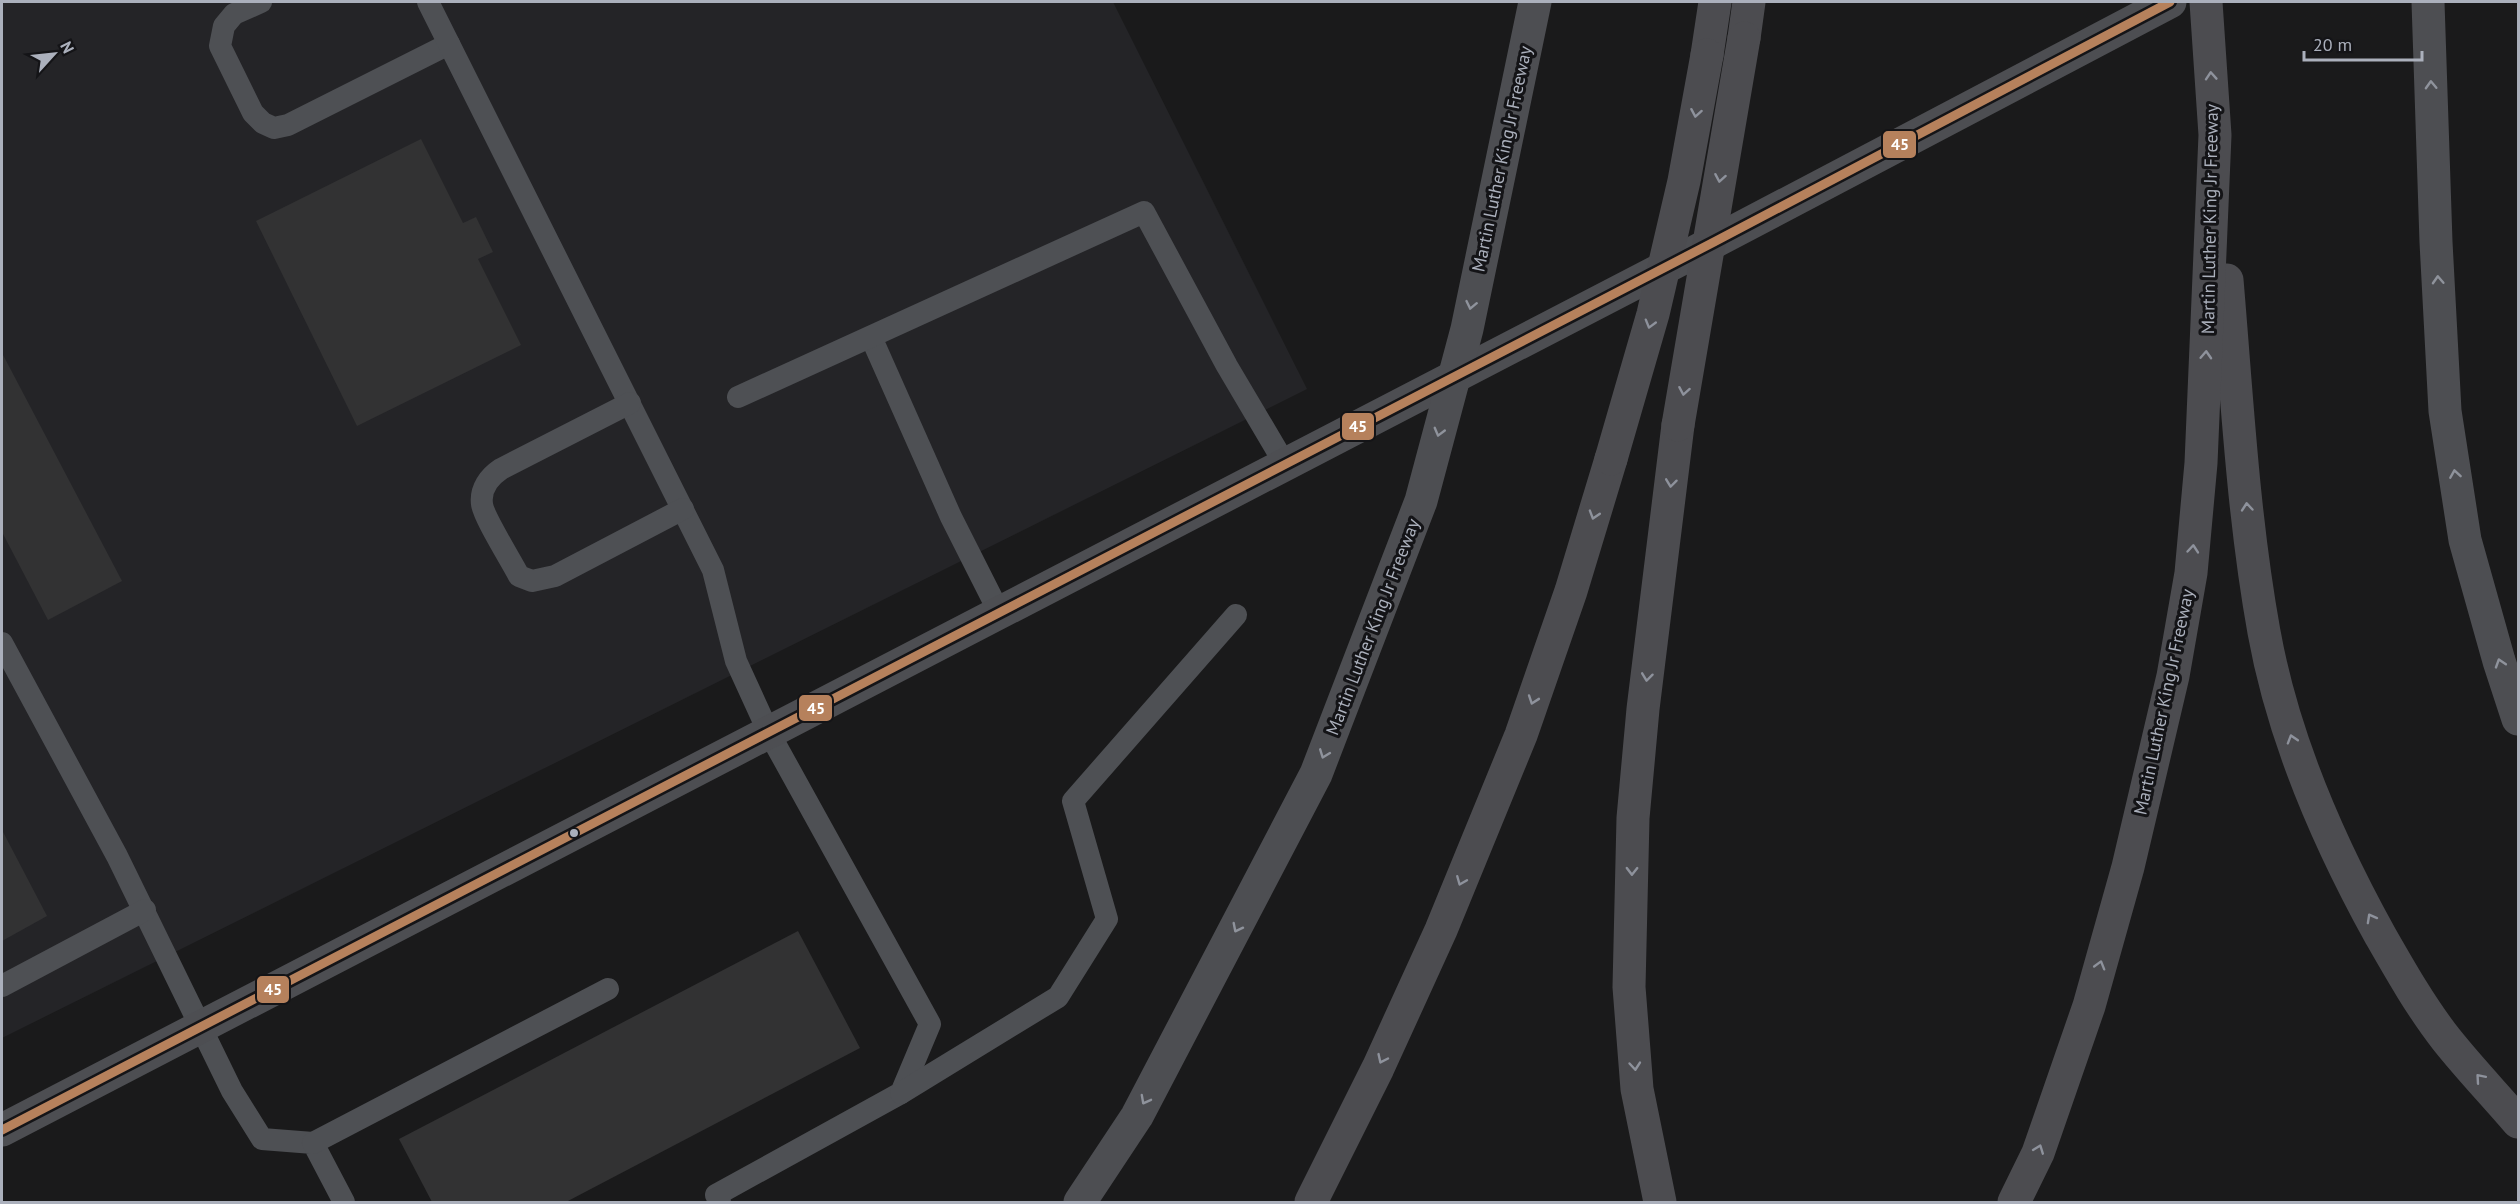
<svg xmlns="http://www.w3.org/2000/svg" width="2520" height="1204" font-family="'PT Sans',sans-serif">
<rect width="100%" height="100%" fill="#1a1a1b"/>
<polygon fill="#242427" points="2,2 1113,2 1307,389 2,1038"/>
<g fill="#323233">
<polygon points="421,139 463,223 476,217 493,252 478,259 521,345 357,426 256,221"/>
<polygon points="2,353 122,581 48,620 2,532"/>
<polygon points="2,830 47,916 2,941"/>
<polygon points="798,931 860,1048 566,1202 432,1202 399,1139"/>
</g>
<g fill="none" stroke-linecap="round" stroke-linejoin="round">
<g stroke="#4e5054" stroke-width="22">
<polyline points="261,2 234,14 224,26 220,46 253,113 263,123 274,128 288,125 449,44"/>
<polyline points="428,2 713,570 736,661 768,731 930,1024 901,1093 716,1195 720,1202"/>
<polyline points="871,337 951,517 999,612"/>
<polyline points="738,397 1144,212 1227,366 1285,464"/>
<path d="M630,403L501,469C489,477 480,489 482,504C483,516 512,562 519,576L532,581L555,576L683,509"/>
<polyline points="2,643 117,856 232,1091 262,1139 313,1143 344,1202"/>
<polyline points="2,986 145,910"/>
<polyline points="901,1093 1058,997 1107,919 1073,801 1236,615"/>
<polyline points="313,1143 608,989"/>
</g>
<g stroke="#4d4e52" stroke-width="33">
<polyline points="2428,2 2436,242 2445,411 2465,540 2499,661 2518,719"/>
<polyline points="2,1130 1714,242 2170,2"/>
<polyline points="1080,1202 1137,1116 1316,774 1421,501 1467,329 1535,2"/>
</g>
<g stroke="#4c4c50" stroke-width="33">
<polyline points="1744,38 1749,2"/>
<polyline points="1707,55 1715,2"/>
<path d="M2227,280C2237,397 2243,516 2264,632C2283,738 2328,841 2380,935C2400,970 2421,1007 2446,1039C2469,1068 2495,1095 2518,1122"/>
<polyline points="1311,1202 1378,1068 1441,930 1521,735 1571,591 1611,459"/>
<polyline points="1660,1202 1637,1089 1629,987 1633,818 1643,709 1678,425"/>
<polyline points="2014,1202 2038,1153 2089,1006 2128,867 2173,676 2191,573 2201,463 2215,135 2206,2"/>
</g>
<g stroke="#4c4c50" stroke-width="33">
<polyline points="1678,425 1744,38"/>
<polyline points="1611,459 1653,314 1684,181 1707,55"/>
</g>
<defs>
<polyline id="bus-1" points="2,1130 1714,242 2170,2"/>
</defs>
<use href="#bus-1" stroke="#141417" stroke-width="14"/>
<use href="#bus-1" stroke="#b6815c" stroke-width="9"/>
</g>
<defs><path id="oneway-chevron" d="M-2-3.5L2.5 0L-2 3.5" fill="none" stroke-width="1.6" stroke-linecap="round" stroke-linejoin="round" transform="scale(1.5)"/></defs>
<g stroke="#8e929c">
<use href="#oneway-chevron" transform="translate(2211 76) rotate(-94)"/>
<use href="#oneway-chevron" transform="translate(1696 113) rotate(100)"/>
<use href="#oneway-chevron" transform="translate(1720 178) rotate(100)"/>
<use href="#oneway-chevron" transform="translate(1650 324) rotate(106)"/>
<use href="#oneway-chevron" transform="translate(2206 355) rotate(-87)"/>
<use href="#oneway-chevron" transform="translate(1684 391) rotate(100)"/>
<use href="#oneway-chevron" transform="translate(1671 483) rotate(97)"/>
<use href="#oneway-chevron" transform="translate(2247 507) rotate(-95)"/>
<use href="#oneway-chevron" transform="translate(1594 515) rotate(107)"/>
<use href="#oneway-chevron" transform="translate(2193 549) rotate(-85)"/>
<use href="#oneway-chevron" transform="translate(1647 677) rotate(97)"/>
<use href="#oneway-chevron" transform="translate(1533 700) rotate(109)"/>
<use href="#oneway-chevron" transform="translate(2292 739) rotate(-107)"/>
<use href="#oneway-chevron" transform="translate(1632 871) rotate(91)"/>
<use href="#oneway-chevron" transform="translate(1461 881) rotate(112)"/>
<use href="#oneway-chevron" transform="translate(2371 918) rotate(-119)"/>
<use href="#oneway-chevron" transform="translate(2100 965) rotate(-74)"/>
<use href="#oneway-chevron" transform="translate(1382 1059) rotate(115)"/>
<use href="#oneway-chevron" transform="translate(1635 1066) rotate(85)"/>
<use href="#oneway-chevron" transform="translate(2480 1078) rotate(-131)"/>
<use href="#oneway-chevron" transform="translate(2039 1149) rotate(-69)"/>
</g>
<g stroke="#8f939c">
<use href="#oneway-chevron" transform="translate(2431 85) rotate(-92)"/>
<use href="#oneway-chevron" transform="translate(2438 280) rotate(-93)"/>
<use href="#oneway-chevron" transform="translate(1471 305) rotate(102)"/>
<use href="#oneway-chevron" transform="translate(1439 432) rotate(105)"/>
<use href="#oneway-chevron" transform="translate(2455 474) rotate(-99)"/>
<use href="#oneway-chevron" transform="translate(2500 663) rotate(-108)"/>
<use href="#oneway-chevron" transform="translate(1324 754) rotate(111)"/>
<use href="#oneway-chevron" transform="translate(1237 928) rotate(117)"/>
<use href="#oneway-chevron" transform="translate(1145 1100) rotate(118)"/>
</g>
<circle fill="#abb0bc" stroke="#141417" stroke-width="2" cx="574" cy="833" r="5"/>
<g text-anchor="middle" stroke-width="6" stroke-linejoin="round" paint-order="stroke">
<g font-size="18" fill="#abb0bc" stroke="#141417">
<text transform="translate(1502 159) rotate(-78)" y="6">Martin Luther King Jr Freeway</text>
<text transform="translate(2210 219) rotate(-89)" y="6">Martin Luther King Jr Freeway</text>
<text transform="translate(1373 627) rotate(-69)" y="6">Martin Luther King Jr Freeway</text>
<text transform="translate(2164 702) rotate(-78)" y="6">Martin Luther King Jr Freeway</text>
</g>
</g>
<g stroke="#141417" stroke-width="2">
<rect x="1882" y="130" width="35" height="29" rx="6" fill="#b6815c"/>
<rect x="1341" y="412" width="34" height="29" rx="6" fill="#b6815c"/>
<rect x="798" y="694" width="35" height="28" rx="6" fill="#b6815c"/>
<rect x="256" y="975" width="34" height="29" rx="6" fill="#b6815c"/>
</g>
<g font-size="16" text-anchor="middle" font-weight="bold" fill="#fff">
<text x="1900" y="150">45</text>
<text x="1358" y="432">45</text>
<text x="816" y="714">45</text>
<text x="273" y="995">45</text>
</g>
<rect width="2520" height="1204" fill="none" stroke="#abb0bc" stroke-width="6"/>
<g transform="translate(54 54) rotate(63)" stroke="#141417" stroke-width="4.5" paint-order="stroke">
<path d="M0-4.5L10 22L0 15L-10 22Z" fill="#abb0bc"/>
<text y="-9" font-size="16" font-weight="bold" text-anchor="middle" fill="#abb0bc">N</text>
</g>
<path d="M2304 51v9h118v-9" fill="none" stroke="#abb0bc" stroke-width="3"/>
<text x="2313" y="51" font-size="18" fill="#abb0bc" stroke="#141417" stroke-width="4.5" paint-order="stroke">20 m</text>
</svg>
